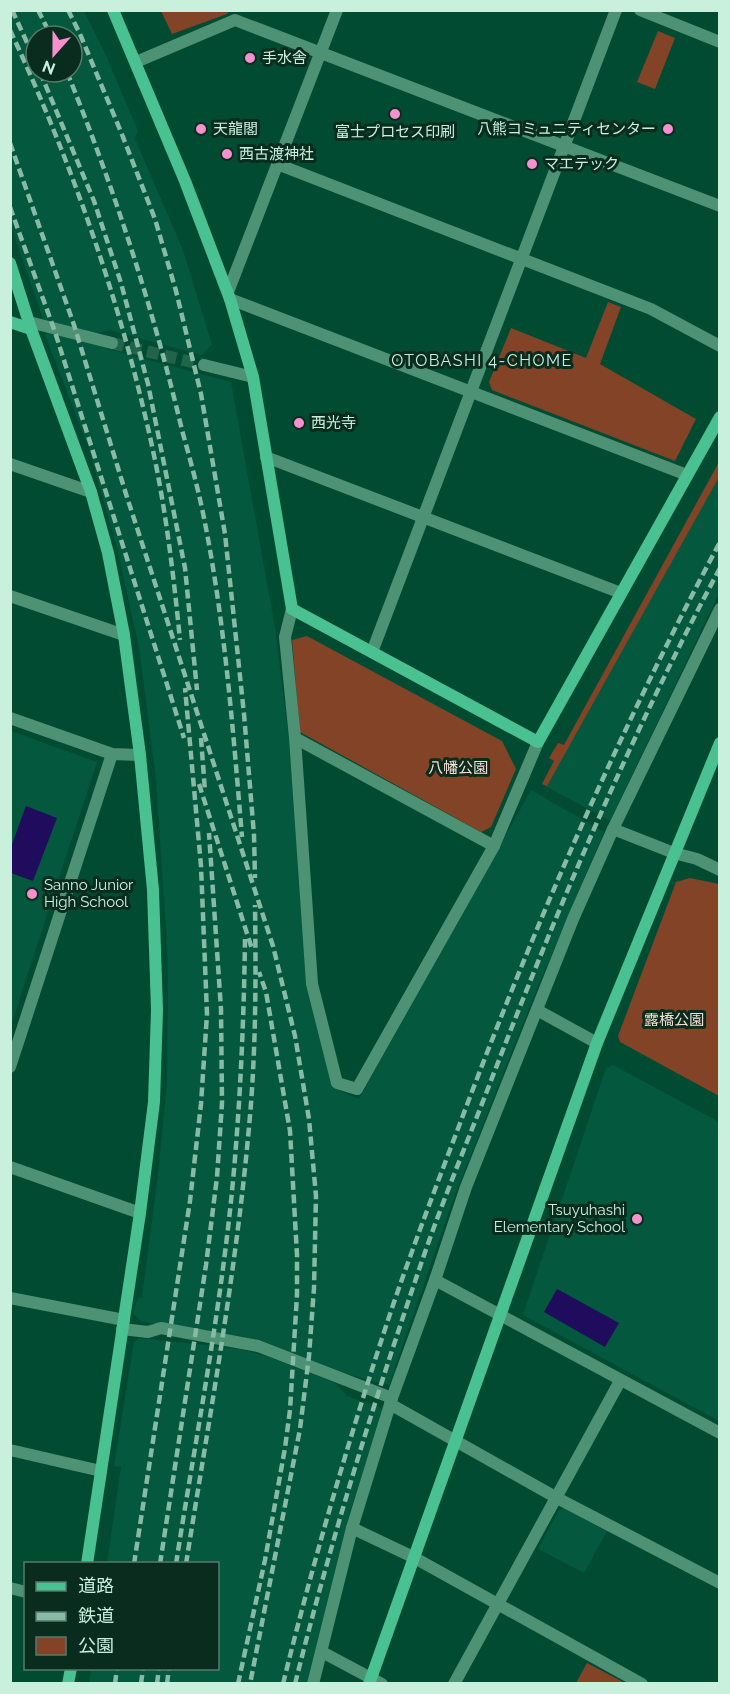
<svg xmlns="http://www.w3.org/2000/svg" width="730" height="1694" font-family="Raleway,'Noto Sans JP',sans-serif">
<rect width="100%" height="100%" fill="#024b33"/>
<g fill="#04583d" fill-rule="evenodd">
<path d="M10,11H84L104,51L138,131L135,139L183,250L212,345L201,355L109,330L94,334L43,319L11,226ZM36,36H72V72H36Z"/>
<polygon points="50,330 96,342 108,349 231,382 275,628 289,740 306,986 333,1088 359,1099 531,790 604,832 536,991 453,1200 389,1385 335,1371 266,1343 240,1336 142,1322 133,1313 138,1298 142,1298 158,1174 167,1082 168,961 156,779 139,647 117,548 88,446 45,335"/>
<polygon points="719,462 719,593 610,821 542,784 554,761 549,758 558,743 564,745"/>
<polygon points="11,731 97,762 11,1025"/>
<polygon points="613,1065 719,1122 719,1421 523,1315 606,1068"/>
<polygon points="139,1338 240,1349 266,1356 334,1382 347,1396 380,1407 383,1412 350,1511 308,1683 89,1684 91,1669 218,1668 218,1564 107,1563 121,1467 114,1466 134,1342"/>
<polygon points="564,1508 607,1531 584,1573 538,1549 559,1510"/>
</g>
<g fill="#824327">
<polygon points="161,11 229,11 227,14 172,34"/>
<polygon points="658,31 675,38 655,89 637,82"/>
<polygon points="608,302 621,307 600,364 696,419 675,461 492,390 489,382 511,328 586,358"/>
<polygon points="719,462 719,477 547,786 542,784 554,761 549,758 558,743 564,745"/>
<polygon points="307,636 502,741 516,769 491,827 481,832 300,732 292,640"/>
<polygon points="690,878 719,884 719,1096 620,1042 618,1036 676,882"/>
<polygon points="587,1663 625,1683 576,1683"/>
</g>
<g fill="#200c5c">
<polygon points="26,806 57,818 33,881 11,873 11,847"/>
<polygon points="557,1289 619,1323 605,1347 544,1312"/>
</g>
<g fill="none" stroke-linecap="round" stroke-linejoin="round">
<polyline stroke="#20644c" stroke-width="12" stroke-dasharray="12 6" stroke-linecap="butt" points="112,343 204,365"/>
<g stroke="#4d9274" stroke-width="12">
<polyline points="640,10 720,42"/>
<polyline points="136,62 235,20 720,206"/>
<polyline points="277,164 651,309 720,346"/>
<polyline points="228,292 337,10"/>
<polyline points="230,299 687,475"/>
<polyline points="29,322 112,343"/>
<polyline points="204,365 253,377"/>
<polyline points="266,457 621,593"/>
<polyline points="10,464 91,492"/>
<polyline points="10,596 124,635"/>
<polyline points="292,609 285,637 295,738 312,984 337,1083 357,1089 494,846 538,742"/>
<polyline points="372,652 616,10"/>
<polyline points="10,718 112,754 140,755"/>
<polyline points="295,738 494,846"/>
<polyline points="613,829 674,853 697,859 720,870"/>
<polyline points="537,1010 597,1043"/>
<polyline points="10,1067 112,754"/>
<polyline points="10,1167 140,1213"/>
<polyline points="435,1280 720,1433"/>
<polyline points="10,1298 124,1320"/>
<polyline points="122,1329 148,1332 161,1328 258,1346 392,1398"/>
<polyline points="390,1404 557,1498 720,1583"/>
<polyline points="10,1450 101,1471"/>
<polyline points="352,1528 413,1557 642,1684"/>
<polyline points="10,1588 26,1592"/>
<polyline points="322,1652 382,1684"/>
<polyline points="313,1684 352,1528 392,1398 435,1280 466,1187 573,919 613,829 720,609"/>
<polyline points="454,1684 620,1381"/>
</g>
<g stroke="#49c191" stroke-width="12">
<polyline points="113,10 185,181 230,299 253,377 292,609 538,742 720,417"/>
<polyline points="10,263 31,329 91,492 108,553 124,635 140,755 153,890 157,1010 154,1102 140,1213 87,1564"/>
<polyline points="10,322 31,329"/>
<polyline points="68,1684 71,1668"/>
<polyline points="369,1684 597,1043 720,743"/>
</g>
<g stroke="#88baa5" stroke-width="4.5" stroke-dasharray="9 4.5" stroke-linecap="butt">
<polyline points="12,10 36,62"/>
<polyline points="38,10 51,36"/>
<polyline points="68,10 80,34 121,132 155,219 176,291 201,394 225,534 244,714 254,835 255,878"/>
<path d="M10,30C74,167 124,312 155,460C167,519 174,580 180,640"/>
<polyline points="40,72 94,201 121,283 148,384 185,568 197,690"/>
<path d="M67,72C114,188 153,308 182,430C190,459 198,488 204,518C225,623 233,730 242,837"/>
<polyline points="10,143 74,325 126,494 273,946 295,1036 309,1119 316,1196 314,1288 309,1356 300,1429 250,1684"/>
<polyline points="10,207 55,332 184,738"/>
<polyline points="201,738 205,791"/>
<polyline points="199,784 252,949"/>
<polyline points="134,1564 190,1201 201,1104 207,1014 201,866 185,688"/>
<polyline points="160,1564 206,1265 217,1177 222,1103 221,1009 209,833"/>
<path d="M176,1564C197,1429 224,1294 235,1158C241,1085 244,1012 245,939"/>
<path d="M186,1564C209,1419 236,1273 249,1127C256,1053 256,979 255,905"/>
<polyline points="115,1684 117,1668"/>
<polyline points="141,1684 143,1668"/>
<polyline points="157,1684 159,1668"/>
<polyline points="167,1684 169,1668"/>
<polyline points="238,1684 265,1560 285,1448 290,1410 297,1295 297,1255 290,1131 266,992 259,972"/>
<path d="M283,1684C313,1562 348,1442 387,1323C409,1257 434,1192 459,1126C534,926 619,731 720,542"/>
<path d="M295,1684C331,1540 375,1398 423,1258C444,1197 469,1138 492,1078C559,905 632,732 720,568"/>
</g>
</g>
<g fill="#f790ce" stroke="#092c1f" stroke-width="2">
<circle cx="250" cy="58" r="6"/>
<circle cx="395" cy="114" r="6"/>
<circle cx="201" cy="129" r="6"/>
<circle cx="668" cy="129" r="6"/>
<circle cx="227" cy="154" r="6"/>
<circle cx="532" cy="164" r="6"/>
<circle cx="299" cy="423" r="6"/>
<circle cx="32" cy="894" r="6"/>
<circle cx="637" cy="1219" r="6"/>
</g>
<g text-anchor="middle" stroke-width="6" stroke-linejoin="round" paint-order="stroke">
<g font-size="15" fill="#c9f0dd" stroke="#092c1f" text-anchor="start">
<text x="262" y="63">手水舎</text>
<text x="213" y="134">天龍閣</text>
<text x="656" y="134" text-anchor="end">八熊コミュニティセンター</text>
<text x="395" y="137" text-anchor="middle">富士プロセス印刷</text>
<text x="239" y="159">西古渡神社</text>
<text x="544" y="169">マエテック</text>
<text x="311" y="428">西光寺</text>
<text x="44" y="890">Sanno Junior<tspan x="44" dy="17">High School</tspan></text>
<text x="625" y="1215" text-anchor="end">Tsuyuhashi<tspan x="625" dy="17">Elementary School</tspan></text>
</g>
<g font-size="15" fill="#f7ded3" stroke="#092c1f">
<text x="458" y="773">八幡公園</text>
<text x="674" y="1025">露橋公園</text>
</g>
<g font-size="16" letter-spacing="1.5" fill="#c9f0dd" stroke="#092c1f">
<text x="482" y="366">OTOBASHI 4-CHOME</text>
</g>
</g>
<rect width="730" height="1694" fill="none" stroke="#c9f0dd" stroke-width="24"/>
<rect x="24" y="1562" width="195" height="108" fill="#092c1f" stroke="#567a6b" stroke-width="1.5"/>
<rect x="36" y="1582" width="30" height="9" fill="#49c191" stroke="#567a6b" stroke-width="1.5"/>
<text x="78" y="1592" font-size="18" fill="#c9f0dd">道路</text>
<rect x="36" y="1612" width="30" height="9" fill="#88baa5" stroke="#567a6b" stroke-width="1.5"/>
<text x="78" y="1622" font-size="18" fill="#c9f0dd">鉄道</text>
<rect x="36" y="1637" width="30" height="18" fill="#824327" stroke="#567a6b" stroke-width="1.5"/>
<text x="78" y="1652" font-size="18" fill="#c9f0dd">公園</text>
<g transform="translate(54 54) rotate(201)"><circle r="28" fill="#092c1f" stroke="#567a6b" stroke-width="1.5"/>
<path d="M0-4.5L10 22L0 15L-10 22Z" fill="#f790ce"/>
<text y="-9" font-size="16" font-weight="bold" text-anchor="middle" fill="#c9f0dd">N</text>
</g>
</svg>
